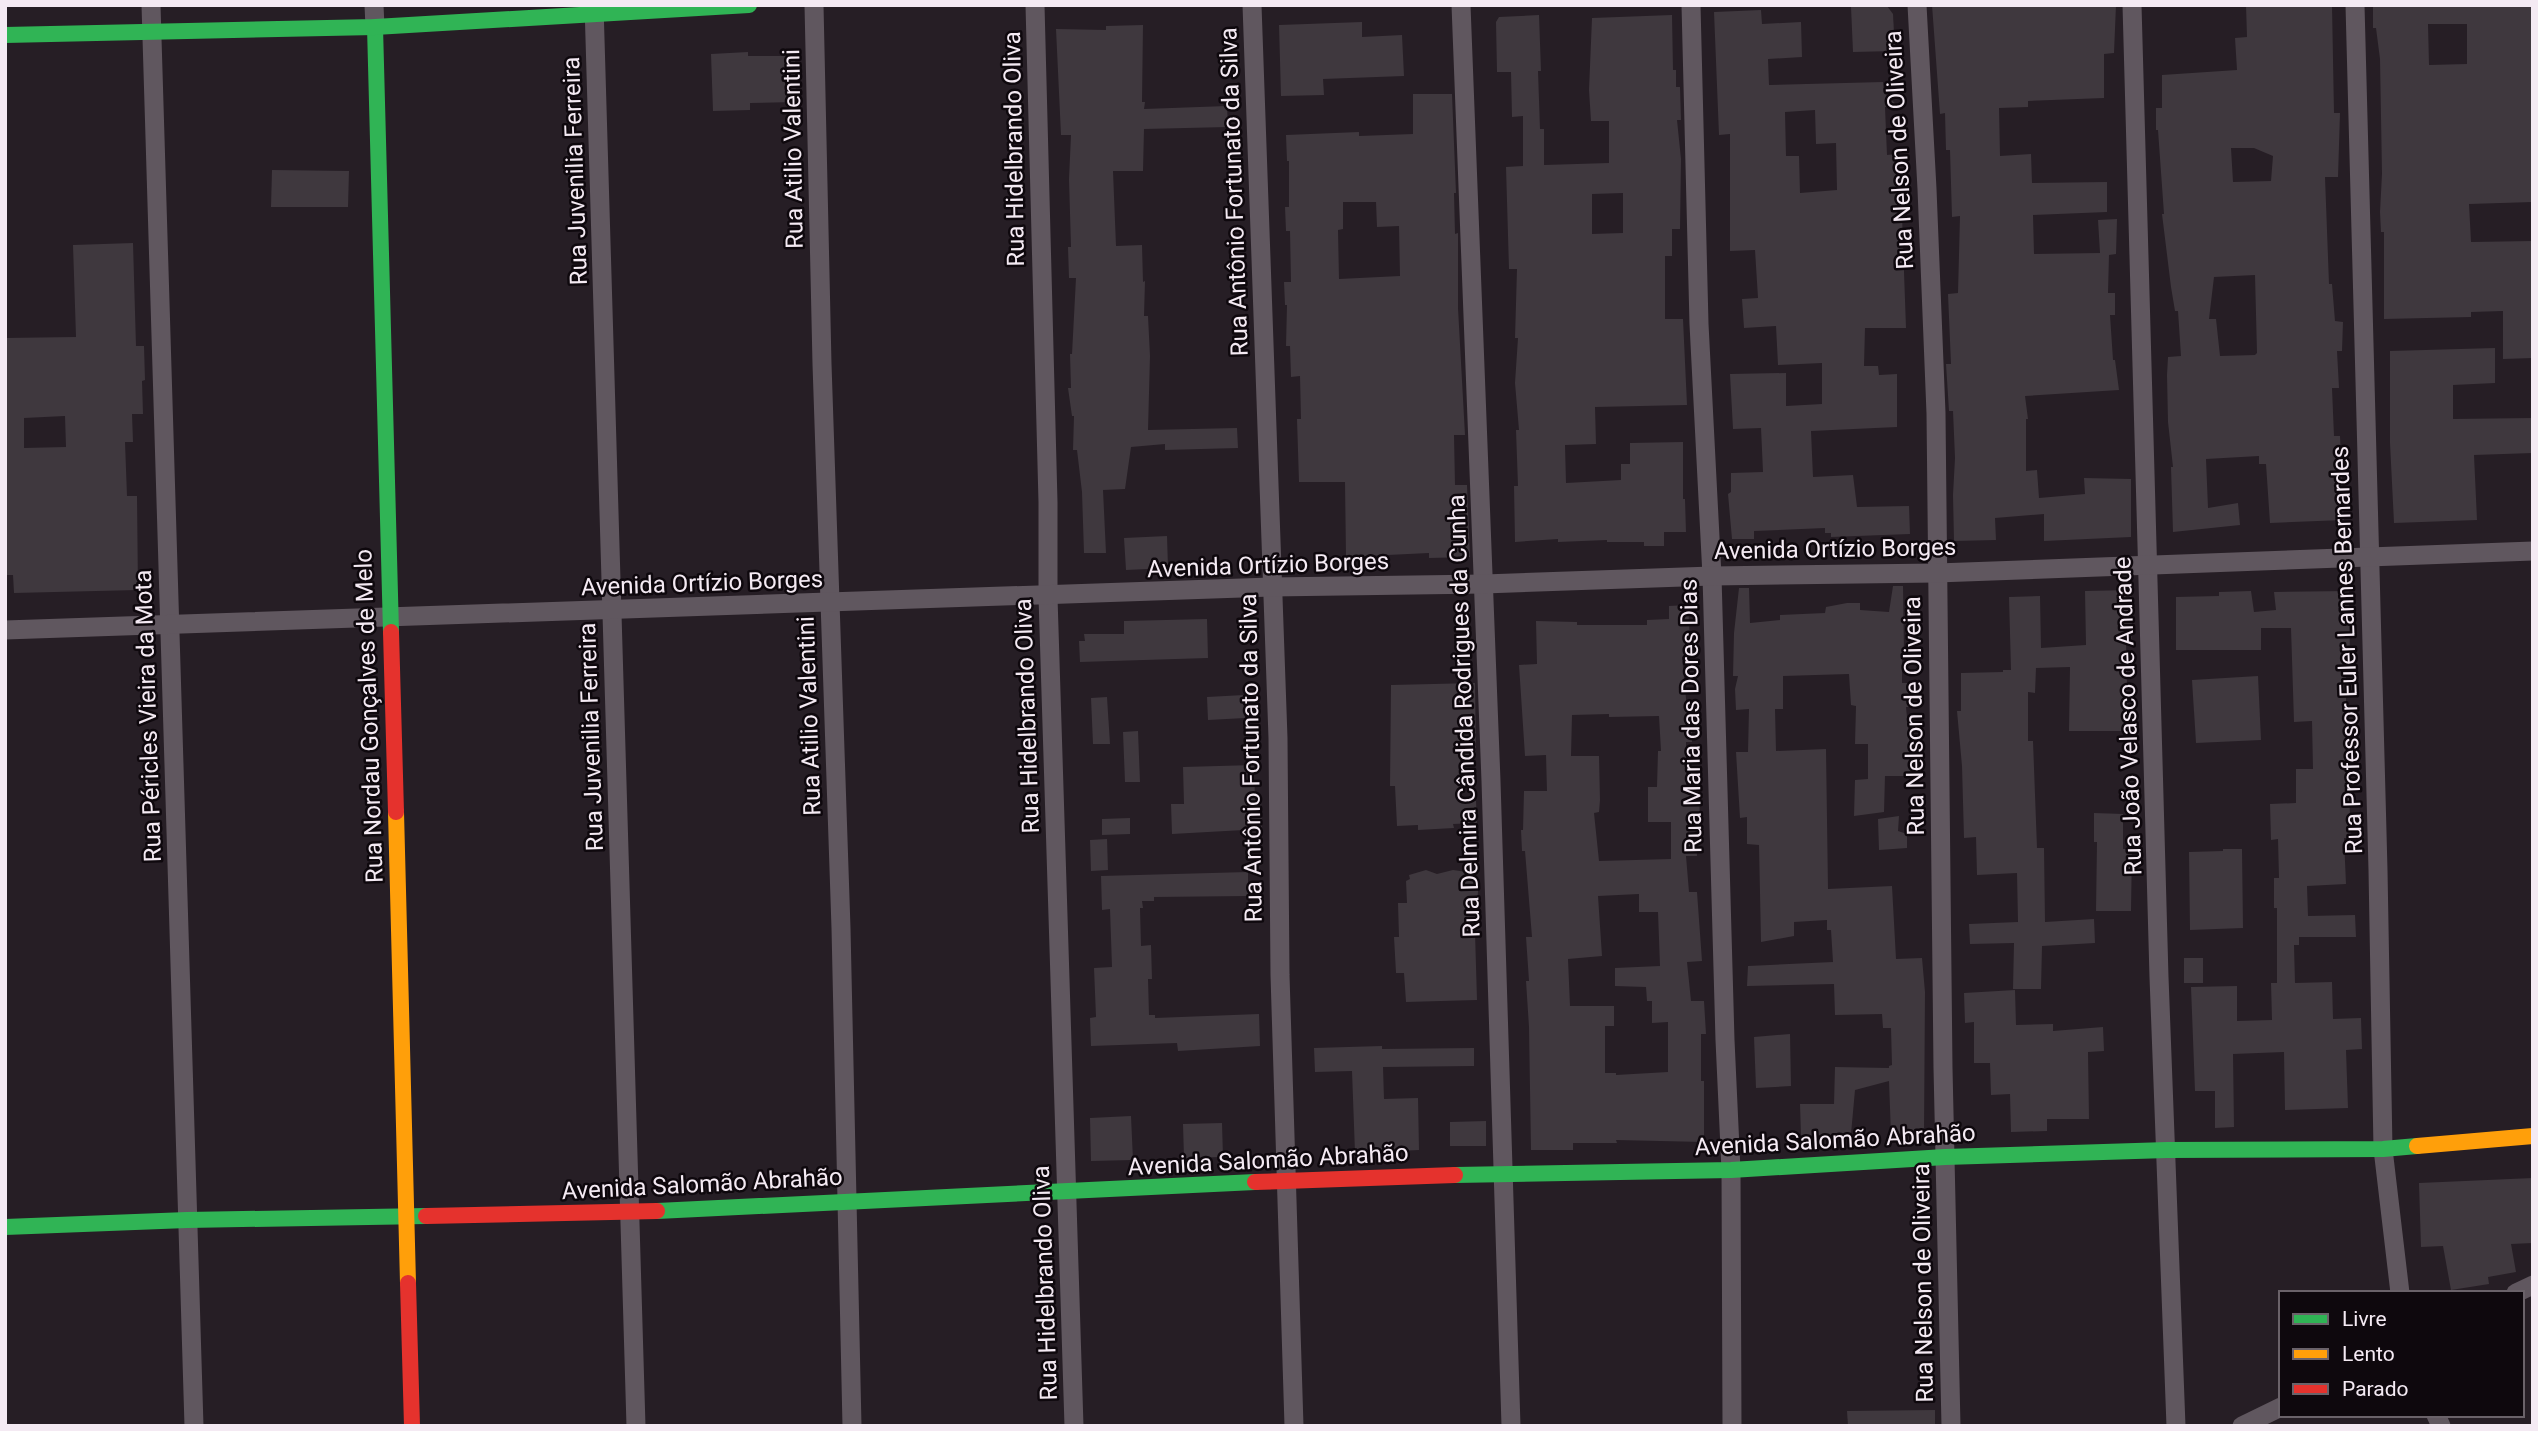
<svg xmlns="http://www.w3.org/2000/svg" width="2538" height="1431" font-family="Roboto,sans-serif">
<rect width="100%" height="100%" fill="#261e25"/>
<g fill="#3f383e" fill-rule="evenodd">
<polygon points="1932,5 2116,5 2114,53 2104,54 2104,98 2028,101 2028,107 1999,108 2000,156 2031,154 2032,183 2107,182 2107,212 2033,215 2034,254 2100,253 2098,220 2117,219 2116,254 2109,255 2108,293 2115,293 2115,315 2110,315 2113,360 2115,360 2119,390 2025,396 2028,419 2026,419 2026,471 2037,470 2039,498 2085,494 2084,478 2131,479 2131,537 2044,541 2044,514 1995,518 1996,540 1954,541 1953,495 1955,458 1953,411 1949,411 1946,364 1951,364 1948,294 1958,293 1960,216 1952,217 1950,150 1946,150 1945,113 1940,114"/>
<path d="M2246,5H2332L2334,113H2340L2338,177H2325L2329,284H2332L2335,321L2343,322L2342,351H2337L2339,388H2332L2334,436H2340L2344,520L2270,523L2266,464H2259V456L2206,459L2208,508L2238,503L2240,525L2173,532L2171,467H2173L2168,422L2167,375L2168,357L2181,356L2178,311H2175L2171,287L2162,214H2164L2158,130H2156V108H2162V75L2237,70L2235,38L2247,37ZM2231,148H2254L2273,156L2271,181L2233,182ZM2255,275L2257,353L2255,355L2220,356L2216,319H2209L2214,277Z"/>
<path d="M2373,5H2533V202L2469,204L2471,242L2533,241V358L2503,359V311L2471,312V317L2384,319V232H2381L2380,212L2382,174L2380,59L2376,28H2373ZM2428,24H2467V64L2429,65Z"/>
<polygon points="1887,6 1893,14 1895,51 1853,52 1851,7"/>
<path d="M1761,10L1762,24L1801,22L1802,57L1768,59L1769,85L1883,82L1884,93L1898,106L1885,107L1887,155L1896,154L1897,188L1901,187L1906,328H1865L1864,366H1878L1879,375L1897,374V427L1811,431L1813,477L1853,475L1857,507L1909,506L1910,534L1831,537V533H1825V528L1754,531V539H1732L1728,494L1731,492V473L1763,472L1761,428L1733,429L1730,374L1786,373V406L1822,404V363L1778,365L1776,326L1744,328L1742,299L1758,298L1755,250L1730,251V134L1719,135L1714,12ZM1815,110L1816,144L1836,143L1837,190L1800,193L1799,156H1786L1785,112Z"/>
<path d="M1539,15L1541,71H1538L1540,129H1544V165L1609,163V121H1591L1589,90L1592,18L1672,15L1673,70H1676V87H1680L1681,120H1677L1681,159L1680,229H1672V256H1665V319H1683L1687,405L1595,407L1596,444L1565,445L1566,483L1621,480V464H1630V443L1683,442V499H1685L1686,532H1664V546H1644V542H1607V540L1558,542V539L1515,542L1514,486H1518L1516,430H1519L1515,383L1518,338H1515L1517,269H1509L1506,167L1523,166V116L1512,117L1511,72H1497L1496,22L1499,17ZM1623,193V233L1592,234V194Z"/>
<polygon points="1362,22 1362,37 1402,35 1404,76 1323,79 1324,95 1281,96 1279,25"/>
<polygon points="1143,25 1142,102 1145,102 1144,109 1227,106 1228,127 1144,129 1143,171 1113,171 1116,246 1142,245 1143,282 1145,281 1144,316 1148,316 1150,356 1148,430 1237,428 1238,448 1165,450 1165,444 1131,447 1125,489 1103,490 1106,553 1084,553 1082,492 1077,450 1073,450 1074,416 1072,416 1068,388 1071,388 1070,354 1072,354 1076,278 1069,278 1068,247 1071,247 1069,179 1071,135 1061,135 1056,29 1106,30 1106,26"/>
<polygon points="748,52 748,56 795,56 796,102 750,103 750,110 713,111 711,54"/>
<path d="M1413,94H1452L1456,193H1454L1455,234L1458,233V308L1465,435H1454L1455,485H1467L1470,557L1429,558V553L1346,557L1345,482H1299L1297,419H1301L1300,376L1291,377L1290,346H1286L1287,305H1285L1284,282H1291L1290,231H1286L1285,207H1289V161H1287L1286,135L1359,132V136L1413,134ZM1343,202H1376L1377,227L1399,226L1400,276L1339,279L1338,230L1343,229Z"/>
<polygon points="272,170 349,171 348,207 271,207"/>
<path d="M133,243L136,346H144L145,380L142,381L143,414H132L133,442H125L127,496H137L138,590L14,593L13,575H5V338L76,337L73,245ZM65,416L66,447L24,448V418Z"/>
<polygon points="2495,348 2495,383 2453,385 2453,419 2533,418 2533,453 2474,455 2477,520 2394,523 2390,443 2390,351"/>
<polygon points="1167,536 1168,568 1126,570 1124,538"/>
<polygon points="1893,586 1903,586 1904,653 1902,653 1902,683 1908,683 1910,707 1906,707 1910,748 1913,748 1914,776 1885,776 1884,812 1854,816 1855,780 1868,779 1868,744 1855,744 1856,706 1851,705 1849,674 1783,676 1783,709 1775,709 1776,751 1826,749 1828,889 1892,886 1896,959 1922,958 1925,992 1924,1133 1891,1135 1889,1081 1855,1090 1851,1134 1801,1136 1800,1104 1834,1104 1835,1067 1889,1068 1889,1066 1892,1065 1891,1028 1883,1028 1882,1014 1835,1015 1834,984 1747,986 1748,966 1833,962 1831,930 1827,930 1827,920 1794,922 1794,936 1761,942 1759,845 1747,844 1747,817 1740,818 1736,752 1748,752 1749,709 1736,710 1735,689 1738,676 1733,676 1734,633 1739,588 1749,588 1750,623 1780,620 1780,615 1825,613 1826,607 1847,603 1860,603 1860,610 1889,612"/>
<polygon points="2131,590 2132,639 2126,640 2128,731 2069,731 2070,667 2036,668 2035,693 2028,692 2028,741 2033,741 2037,848 2044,848 2045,922 2094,919 2095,943 2042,946 2041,989 2013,989 2014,943 1970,944 1969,924 2018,922 2017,873 1977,875 1976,837 1964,838 1962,766 1957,711 1961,711 1961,673 2003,672 2003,670 2011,670 2009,597 2040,596 2041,648 2086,645 2085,591"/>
<polygon points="2251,591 2254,612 2276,610 2274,592 2349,591 2350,659 2346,659 2346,720 2351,838 2344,838 2346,884 2307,886 2308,916 2355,915 2356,937 2299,937 2299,945 2294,945 2295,983 2332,982 2333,1019 2361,1018 2362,1049 2346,1050 2348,1108 2285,1110 2284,1052 2233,1054 2234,1127 2215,1128 2215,1091 2195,1091 2191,987 2237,986 2237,1021 2272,1020 2271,983 2277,983 2277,908 2274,908 2274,878 2279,878 2278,839 2271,840 2270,804 2296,803 2296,769 2313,769 2312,721 2294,722 2291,628 2261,628 2261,650 2176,650 2176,597 2219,596 2219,592"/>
<path d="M1688,605L1691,657H1682L1688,719L1692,718V742H1686V788H1699L1700,823H1695L1697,856H1686L1689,892H1697L1702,961L1687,962L1691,1001H1704L1706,1034H1701V1081H1704V1142L1616,1140L1617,1143H1573V1150H1531L1529,1027L1526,981H1529L1526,937H1532L1525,851H1522L1521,830H1523L1524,791H1547L1546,755L1525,756L1519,665L1537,664L1536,621L1577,622V625H1647V620L1669,619V606ZM1609,714V717L1659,716L1661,751H1658L1657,787H1648V822H1671V859L1599,861L1594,813L1599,812L1600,800L1599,756H1571L1572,715ZM1639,894V912H1658L1660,966L1615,968V986L1646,987L1647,1001H1652V1023L1668,1022V1072L1616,1075V1073H1605V1026H1614V1006H1570L1568,959L1602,956L1598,896Z"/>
<polygon points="1207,619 1208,658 1080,662 1079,641 1085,641 1084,634 1124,634 1124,621"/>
<polygon points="2258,676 2261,740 2196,743 2192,680"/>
<polygon points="1475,683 1476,756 1460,756 1460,801 1476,801 1477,823 1453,824 1454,828 1418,830 1418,825 1397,826 1395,786 1390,786 1391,685"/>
<polygon points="1244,695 1245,718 1208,720 1207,697"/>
<polygon points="1107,697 1110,744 1093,744 1091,698"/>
<polygon points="1138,731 1140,782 1125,782 1123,732"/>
<polygon points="1254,765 1255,799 1261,799 1262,829 1172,834 1171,804 1184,804 1183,767"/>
<polygon points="2094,813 2123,814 2123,849 2132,849 2131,911 2096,911 2097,842 2094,842"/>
<polygon points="1899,816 1898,831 1907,834 1907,848 1879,850 1878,819"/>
<polygon points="1130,818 1130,834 1102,835 1102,819"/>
<polygon points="1107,839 1108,870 1091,871 1090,840"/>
<polygon points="2223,849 2242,849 2243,928 2190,930 2189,852 2223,851"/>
<polygon points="1426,870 1437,874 1453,870 1474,873 1473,878 1479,878 1475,932 1477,1000 1406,1002 1404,973 1396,973 1394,937 1399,937 1398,903 1407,903 1406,881 1410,879 1409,875"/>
<polygon points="1248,872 1248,896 1154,897 1154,901 1142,901 1143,908 1140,908 1141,946 1151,945 1152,979 1148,979 1149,1015 1155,1015 1155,1018 1259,1014 1260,1046 1178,1051 1177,1043 1091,1046 1090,1018 1096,1017 1094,968 1112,967 1110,909 1102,910 1101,876"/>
<rect x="2184" y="958" width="19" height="25"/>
<polygon points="2015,990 2016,1025 2053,1024 2053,1031 2103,1027 2104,1051 2088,1052 2089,1119 2047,1119 2047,1131 2011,1132 2010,1094 1991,1095 1990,1063 1974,1063 1974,1022 1965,1023 1964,993"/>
<polygon points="1790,1034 1791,1086 1756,1088 1754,1037"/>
<polygon points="1382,1046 1382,1049 1474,1048 1474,1066 1383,1067 1384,1099 1418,1098 1419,1150 1355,1153 1352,1071 1315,1072 1314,1048"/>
<polygon points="1131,1116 1133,1160 1091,1161 1090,1118"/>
<polygon points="1486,1121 1486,1146 1450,1146 1450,1122"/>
<polygon points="1222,1123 1223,1157 1184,1158 1183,1124"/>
<polygon points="2533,1178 2533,1243 2511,1244 2516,1272 2488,1277 2489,1284 2451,1290 2443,1246 2421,1247 2419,1183"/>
<polygon points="1935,1410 1935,1426 1848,1426 1847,1411"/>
</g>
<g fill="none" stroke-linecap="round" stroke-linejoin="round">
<g stroke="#60575f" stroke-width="19">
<polyline points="151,5 194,1426"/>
<polyline points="374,5 375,27"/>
<polyline points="594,5 636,1426"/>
<polyline points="814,5 822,364 841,928 852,1426"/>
<polyline points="1035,5 1048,502 1048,597 1074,1426"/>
<polyline points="1252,5 1278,738 1280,975 1294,1426"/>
<polyline points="1461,5 1491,781 1511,1426"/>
<polyline points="1691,5 1699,324 1712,576 1725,1040 1731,1170 1732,1426"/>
<polyline points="1917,5 1927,189 1936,413 1943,1068 1951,1426"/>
<polyline points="2132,5 2159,977 2176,1426"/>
<polyline points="2355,5 2378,870 2383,1149 2400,1293"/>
<polyline points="5,630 1271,587 1484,584 1712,576 1937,573 2533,551"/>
<polyline points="2516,1293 2533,1285"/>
<polyline points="2436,1415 2441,1426"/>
<polyline points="2242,1426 2281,1407"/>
</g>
<g stroke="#30b455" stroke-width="16">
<polyline points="375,27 391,632"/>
<polyline points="5,35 375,27 749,5"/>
<polyline points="1455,1175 1731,1170 1945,1157 2167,1150 2383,1149 2417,1146"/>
<polyline points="657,1211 1255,1182"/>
<polyline points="5,1227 187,1220 426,1216"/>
</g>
<g stroke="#ff9f0a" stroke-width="16">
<polyline points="396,812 408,1283"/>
<polyline points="2417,1146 2533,1136"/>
</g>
<g stroke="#e5322d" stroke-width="16">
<polyline points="391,632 396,812"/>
<polyline points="1255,1182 1455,1175"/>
<polyline points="426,1216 657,1211"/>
<polyline points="408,1283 412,1426"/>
</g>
</g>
<g text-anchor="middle" stroke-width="5" stroke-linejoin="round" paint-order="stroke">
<g font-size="24" fill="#f4eaf3" stroke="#0e080d">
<text transform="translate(793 149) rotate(-91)" y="8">Rua Atilio Valentini</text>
<text transform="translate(1014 149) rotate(-91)" y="8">Rua Hidelbrando Oliva</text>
<text transform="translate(1899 150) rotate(-93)" y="8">Rua Nelson de Oliveira</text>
<text transform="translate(575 171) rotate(-92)" y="8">Rua Juvenilia Ferreira</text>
<text transform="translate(1234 192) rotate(-92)" y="8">Rua Antônio Fortunato da Silva</text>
<text transform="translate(1835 549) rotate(-1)" y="8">Avenida Ortízio Borges</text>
<text transform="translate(1268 565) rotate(-2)" y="8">Avenida Ortízio Borges</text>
<text transform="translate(702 583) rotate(-2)" y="8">Avenida Ortízio Borges</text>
<text transform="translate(2347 650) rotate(-92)" y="8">Rua Professor Euler Lannes Bernardes</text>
<text transform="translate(148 716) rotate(-92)" y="8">Rua Péricles Vieira da Mota</text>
<text transform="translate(369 716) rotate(-92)" y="8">Rua Nordau Gonçalves de Melo</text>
<text transform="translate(809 716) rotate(-92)" y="8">Rua Atilio Valentini</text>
<text transform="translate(1027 716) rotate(-92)" y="8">Rua Hidelbrando Oliva</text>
<text transform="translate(1464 716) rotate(-92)" y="8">Rua Delmira Cândida Rodrigues da Cunha</text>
<text transform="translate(1691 716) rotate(-91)" y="8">Rua Maria das Dores Dias</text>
<text transform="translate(1914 716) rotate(-91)" y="8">Rua Nelson de Oliveira</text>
<text transform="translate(2128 716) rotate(-92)" y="8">Rua João Velasco de Andrade</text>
<text transform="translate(591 737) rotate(-92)" y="8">Rua Juvenilia Ferreira</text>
<text transform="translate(1251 758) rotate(-91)" y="8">Rua Antônio Fortunato da Silva</text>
<text transform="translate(1835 1140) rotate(-3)" y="8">Avenida Salomão Abrahão</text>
<text transform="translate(1268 1160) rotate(-3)" y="8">Avenida Salomão Abrahão</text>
<text transform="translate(702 1184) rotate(-3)" y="8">Avenida Salomão Abrahão</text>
<text transform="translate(1045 1283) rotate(-92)" y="8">Rua Hidelbrando Oliva</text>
<text transform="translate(1923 1283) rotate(-91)" y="8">Rua Nelson de Oliveira</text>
</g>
</g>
<rect width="2538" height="1431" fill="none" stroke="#f4eaf3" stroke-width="14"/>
<rect x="2279" y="1291" width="245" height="126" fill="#0e080d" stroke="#6a6269" stroke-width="2"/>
<rect x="2293" y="1314" width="35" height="10" fill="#30b455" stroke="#6a6269" stroke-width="2"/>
<text x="2342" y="1326" font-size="21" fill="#f4eaf3">Livre</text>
<rect x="2293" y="1349" width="35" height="10" fill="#ff9f0a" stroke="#6a6269" stroke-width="2"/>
<text x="2342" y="1361" font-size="21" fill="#f4eaf3">Lento</text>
<rect x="2293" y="1384" width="35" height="10" fill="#e5322d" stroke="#6a6269" stroke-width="2"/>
<text x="2342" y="1396" font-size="21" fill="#f4eaf3">Parado</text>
</svg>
